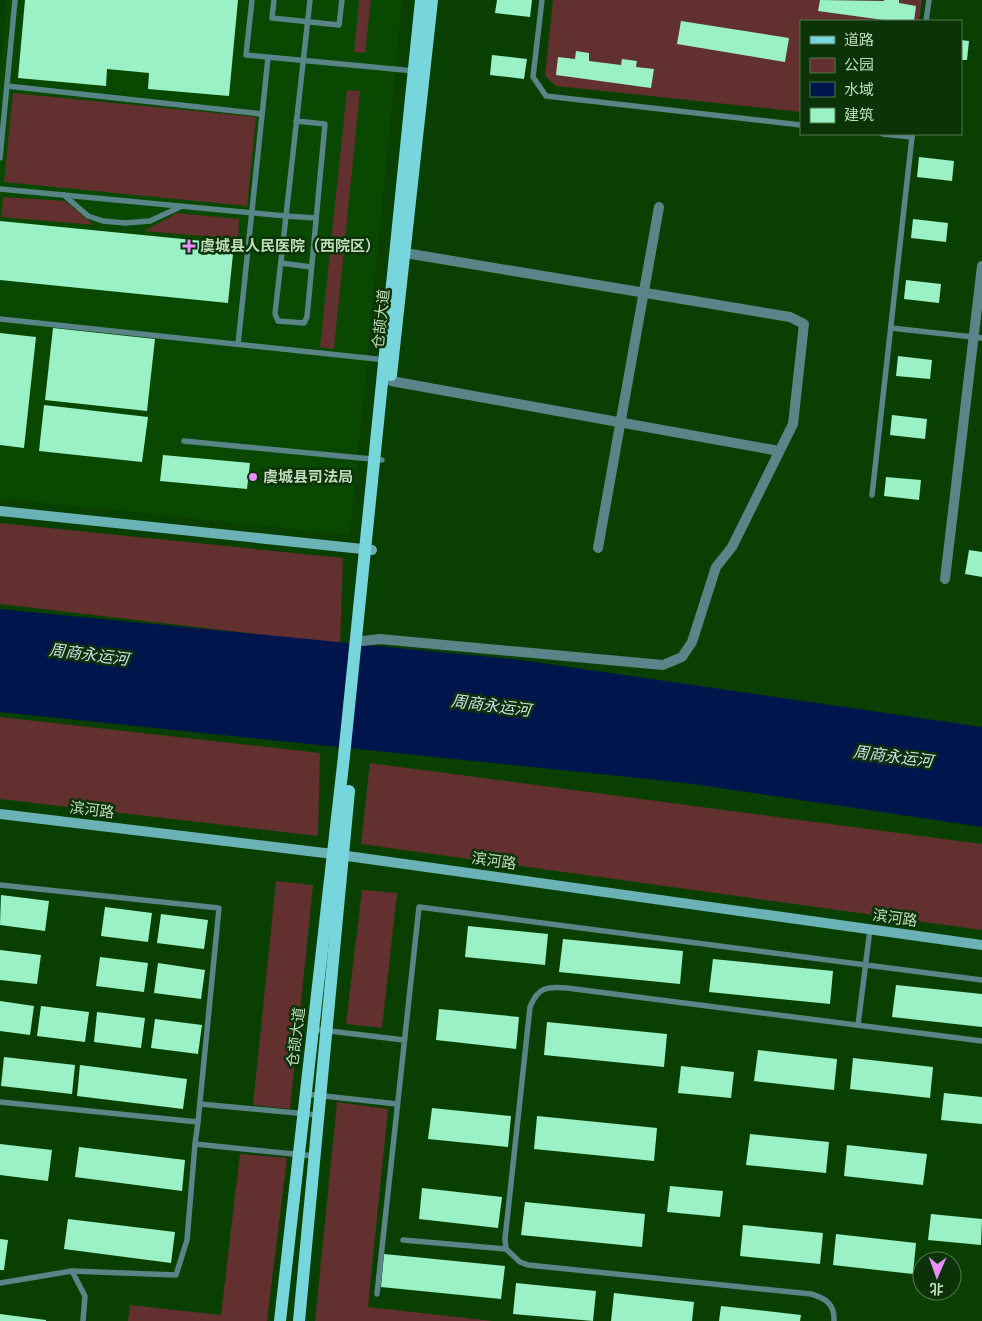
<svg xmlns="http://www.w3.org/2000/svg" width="982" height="1321" font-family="Merriweather,'Noto Sans SC',serif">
<rect width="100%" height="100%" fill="#094002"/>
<polygon fill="#094801" points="7,0 402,0 350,535 0,498 0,71"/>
<g fill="#62302f">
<polygon points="359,0 371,0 365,53 354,52"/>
<polygon points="553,0 922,0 919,21 801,21 801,112 556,86 545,76"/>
<polygon points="347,90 360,91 334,349 320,347"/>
<polygon points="13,93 256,117 247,206 4,182"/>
<polygon points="3,197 65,201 94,225 1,217"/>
<polygon points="177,213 239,219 238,239 144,231"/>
<polygon points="0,523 343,558 340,644 0,604"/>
<polygon points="0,717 320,753 318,836 0,799"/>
<polygon points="370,763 982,844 982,930 361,844"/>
<polygon points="276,881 313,885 290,1109 253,1105"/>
<polygon points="362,890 397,893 382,1028 346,1024"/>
<polygon points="337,1102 388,1109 368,1307 493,1321 315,1321"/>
<polygon points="240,1154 287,1158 267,1321 128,1321 130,1305 221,1315"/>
</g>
<polygon fill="#00154c" points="0,609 521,660 982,727 982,827 686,783 0,712"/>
<g fill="#9af1c6">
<polygon points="25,0 238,0 229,96 148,89 149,73 107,69 106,86 18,78"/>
<polygon points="497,0 532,0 530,17 495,13"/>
<polygon points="820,0 884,1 884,0 899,0 899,3 916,6 914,21 891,21 818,11"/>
<polygon points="681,21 789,38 785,62 677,44"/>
<polygon points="961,40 969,41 967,60 961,60"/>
<polygon points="576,51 589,53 589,61 621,65 622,59 637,61 636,67 654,69 651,88 556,75 558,57 575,59"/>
<polygon points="492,55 527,59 524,79 490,75"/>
<polygon points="919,157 954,161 952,181 917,177"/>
<polygon points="913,219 948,223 946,242 911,238"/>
<polygon points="0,221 234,244 228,303 0,280"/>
<polygon points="906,280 941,284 939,303 904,299"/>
<polygon points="53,328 155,339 147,411 45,400"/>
<polygon points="0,333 36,337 24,448 0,445"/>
<polygon points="898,356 932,360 930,379 896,376"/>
<polygon points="44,405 148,417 142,462 39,451"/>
<polygon points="892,415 927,419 925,439 890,435"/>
<polygon points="163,455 250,463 247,489 160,481"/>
<polygon points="886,477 921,480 919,500 884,496"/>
<polygon points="969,550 982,552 982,577 965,574"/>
<polygon points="1,895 49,901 45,931 0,925"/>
<polygon points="105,907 152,913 148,942 101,936"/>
<polygon points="161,914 208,920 204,949 157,943"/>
<polygon points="468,926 548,934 545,965 465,957"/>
<polygon points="563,939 683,951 680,984 559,972"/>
<polygon points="0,950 41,955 37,984 0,980"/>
<polygon points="100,957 148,963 144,992 96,986"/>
<polygon points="713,959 833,971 830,1004 709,992"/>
<polygon points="158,963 205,970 201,999 154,993"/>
<polygon points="896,985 982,994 982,1027 892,1017"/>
<polygon points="0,1001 34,1006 30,1035 0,1031"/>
<polygon points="41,1006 89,1012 85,1042 37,1036"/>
<polygon points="439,1009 519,1017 516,1049 436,1040"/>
<polygon points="97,1012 145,1018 141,1048 94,1042"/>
<polygon points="155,1019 202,1025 198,1054 151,1048"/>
<polygon points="547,1022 667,1034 664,1067 544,1055"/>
<polygon points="758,1050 837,1059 834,1090 754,1081"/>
<polygon points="4,1057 75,1065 72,1094 1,1086"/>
<polygon points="853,1058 933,1067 930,1098 850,1089"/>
<polygon points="80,1065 187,1079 183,1109 77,1096"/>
<polygon points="681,1066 734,1072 731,1098 678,1093"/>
<polygon points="944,1093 982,1097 982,1124 941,1120"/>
<polygon points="432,1108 511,1116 508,1147 428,1139"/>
<polygon points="537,1116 657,1128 654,1161 534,1149"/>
<polygon points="750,1134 829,1142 826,1173 746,1165"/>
<polygon points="0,1144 52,1150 48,1181 0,1175"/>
<polygon points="847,1145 927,1154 923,1185 844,1176"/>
<polygon points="79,1147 185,1160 182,1191 75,1177"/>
<polygon points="670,1186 723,1191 720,1217 667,1212"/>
<polygon points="422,1188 502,1197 498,1228 419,1219"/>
<polygon points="525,1202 645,1214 642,1247 521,1235"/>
<polygon points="931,1214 982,1219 981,1245 928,1240"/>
<polygon points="68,1219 175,1232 171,1263 64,1249"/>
<polygon points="743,1225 823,1233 820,1264 740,1256"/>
<polygon points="836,1234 916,1243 913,1274 833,1265"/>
<polygon points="0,1239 8,1240 4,1270 0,1270"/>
<polygon points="384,1254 505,1266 501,1299 381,1287"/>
<polygon points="516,1283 596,1291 593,1321 513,1314"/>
<polygon points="614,1293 694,1302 692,1321 611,1321"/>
<polygon points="721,1306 801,1315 800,1321 719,1321"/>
<polygon points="0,1314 46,1320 46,1321 0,1321"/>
</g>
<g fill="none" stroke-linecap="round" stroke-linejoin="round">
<g stroke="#598588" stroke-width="5.5">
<polyline points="252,0 246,55 415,71"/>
<polyline points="274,0 272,18 339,25 342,0"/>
<polyline points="542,0 533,77 546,96 801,125"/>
<polyline points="926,21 929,0"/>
<polyline points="7,86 262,114"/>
<polyline points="296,121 325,124 307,317 304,323 278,321 275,314 286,216 316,218"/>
<polyline points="883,134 912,137 912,134"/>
<polyline points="0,158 15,0"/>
<polyline points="0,189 286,216 310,0"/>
<polyline points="64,195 88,216 103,221 125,223 150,221 180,207"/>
<polyline points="281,263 311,267"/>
<polyline points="0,319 386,360"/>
<polyline points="891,328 982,338"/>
<polyline points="238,344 268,58"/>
<polyline points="184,441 382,460"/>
<polyline points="872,495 912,137"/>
<polyline points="0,885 219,908 198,1122"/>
<polyline points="858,1025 870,929"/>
<polyline points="313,1029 404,1040"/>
<polyline points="306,1094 397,1104"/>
<polyline points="0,1102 198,1122 195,1144 314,1156"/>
<polyline points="200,1104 318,1115"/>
<polyline points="403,1240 506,1249"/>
<polyline points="72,1271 176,1275 187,1240 195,1144"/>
<polyline points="0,1283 72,1271 85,1296 83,1321"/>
<polyline points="377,1294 419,907 982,980"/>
<path d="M834,1321C835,1305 826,1298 811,1294L528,1265L520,1262L506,1249L505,1239L530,1007C538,987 547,986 567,988L982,1041"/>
</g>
<g stroke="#598588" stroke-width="10">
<polyline points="391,381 779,451"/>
<polyline points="598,548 659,207"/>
<polyline points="945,579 982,266"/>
<polyline points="363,641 380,639 663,665 682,657 692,642 716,567 732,547 793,424 804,324 790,317 399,252"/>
</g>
<g stroke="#6bb2b7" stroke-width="10">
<polyline points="0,511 372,550"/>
<polyline points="0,814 333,854 982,945"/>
</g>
<g stroke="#77d5dc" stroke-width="12">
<polyline points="391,375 432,0"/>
<polyline points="280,1321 344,756 421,0"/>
<polyline points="299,1321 349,791"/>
</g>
</g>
<g fill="#eb8dfc" stroke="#0b3307" stroke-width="2">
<path d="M186.5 238.5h5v5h5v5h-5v5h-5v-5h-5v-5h5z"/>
<circle cx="253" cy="477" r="5"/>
</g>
<g text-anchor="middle" stroke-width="5" stroke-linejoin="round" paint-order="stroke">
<g font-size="15" font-weight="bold" fill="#c0dcbc" stroke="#0b3307" text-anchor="start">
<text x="200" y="251">虞城县人民医院（西院区）</text>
<text x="263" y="482">虞城县司法局</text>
</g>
<g font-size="15" fill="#c0dcbc" stroke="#0b3307">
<text transform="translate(381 319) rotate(-84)" y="5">仓颉大道</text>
<text transform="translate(92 810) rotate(7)" y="5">滨河路</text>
<text transform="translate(494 861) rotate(8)" y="5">滨河路</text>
<text transform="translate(895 918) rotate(8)" y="5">滨河路</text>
<text transform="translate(296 1037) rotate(-83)" y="5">仓颉大道</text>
</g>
<g font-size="16" font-style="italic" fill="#d3def0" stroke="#0b3307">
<text transform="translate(89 654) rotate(7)" y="6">周商永运河</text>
<text transform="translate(491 705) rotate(7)" y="6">周商永运河</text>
<text transform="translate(893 756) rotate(7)" y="6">周商永运河</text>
</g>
</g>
<rect x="800" y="20" width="162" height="115" fill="#0b3307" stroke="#53774f"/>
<rect x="810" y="36" width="25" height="8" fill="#77d5dc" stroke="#53774f"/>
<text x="844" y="45" font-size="15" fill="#c0dcbc">道路</text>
<rect x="810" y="58" width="25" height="15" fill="#62302f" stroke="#53774f"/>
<text x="844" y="70" font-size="15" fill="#c0dcbc">公园</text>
<rect x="810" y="82" width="25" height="15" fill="#00154c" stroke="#53774f"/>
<text x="844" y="95" font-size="15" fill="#c0dcbc">水域</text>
<rect x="810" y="108" width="25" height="15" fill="#9af1c6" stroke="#53774f"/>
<text x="844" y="120" font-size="15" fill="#c0dcbc">建筑</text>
<g transform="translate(937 1276) rotate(182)"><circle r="24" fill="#0b3307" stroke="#53774f"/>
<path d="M0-4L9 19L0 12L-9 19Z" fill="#eb8dfc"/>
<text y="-8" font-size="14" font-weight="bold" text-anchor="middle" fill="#c0dcbc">北</text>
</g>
</svg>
